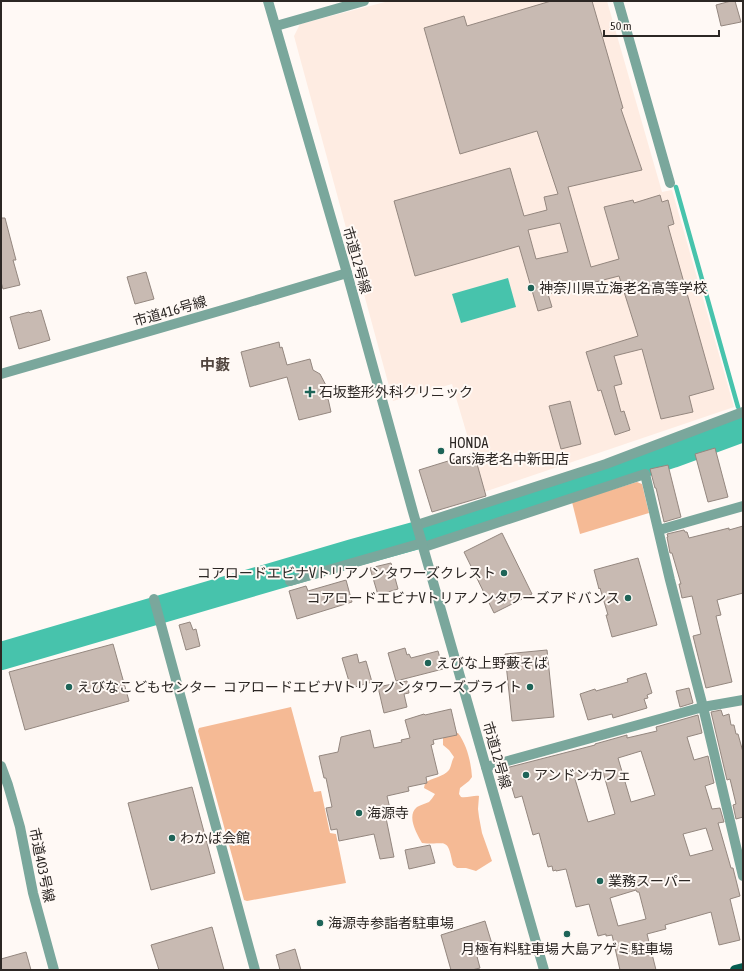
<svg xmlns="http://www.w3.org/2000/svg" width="744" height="971" font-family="'Asap Condensed','Noto Sans JP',sans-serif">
<rect width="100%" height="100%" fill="#fff9f5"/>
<polygon fill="#feece2" points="389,1 607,1 662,192 672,190 734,407 484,492 452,384 393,401 294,36 300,24"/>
<g fill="#f5ba95">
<polygon points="637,482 642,484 649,513 580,534 572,502"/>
<polygon points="291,707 314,792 321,791 330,833 336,834 346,883 247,901 244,900 198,731 199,728"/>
<path d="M450,733H458C467,745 471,762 472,777L469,781L460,788L459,794L461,797C467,798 475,795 479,796L478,809L479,817L482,833L492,861L476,871L466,868H457L453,865C447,835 446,846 422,843C417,834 406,816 417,807C420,805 425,804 429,802C431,800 433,797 435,794L424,788L425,783C431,778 444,777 449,770C451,767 452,760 454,757L449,750L443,745V735Z"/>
</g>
<polygon fill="#47c3ac" points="508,278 516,307 461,323 452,294"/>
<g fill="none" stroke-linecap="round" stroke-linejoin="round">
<polyline stroke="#47c3ac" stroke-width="4.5" points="676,187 738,407"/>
<polyline stroke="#47c3ac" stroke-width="28" points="1,656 353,553 465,522 672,454 743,428"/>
</g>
<g fill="#c8bab2" stroke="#94877f" fill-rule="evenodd">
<path d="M551,1H592L623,108L621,109L642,170L568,187L591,267L619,259L604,207L633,200L634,203L660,195L662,202L668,200L674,224L668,226L714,389L689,396L693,412L661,419L642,349L614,356L622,384L614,386L621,412L624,411L630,430L615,435L601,390L598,391L586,352L638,336L619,276L548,294L552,307L538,311L519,246L415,276L394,201L510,168L524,216L547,210L544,197L558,194L537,131L460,154L424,28L464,16L467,26ZM560,223L568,252L536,259L528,230Z"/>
<polygon points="731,1 735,1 741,22 721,26 716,5"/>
<polygon points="1,218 5,218 16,260 13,260 20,285 3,289 1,282"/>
<polygon points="146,272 154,299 135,304 127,277"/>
<polygon points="41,310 50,340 19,349 10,317 29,312 30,313"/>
<polygon points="279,342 280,348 282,347 287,365 310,359 313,370 320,374 330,393 327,394 331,412 299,420 287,377 250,387 241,352"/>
<polygon points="570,401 581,444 561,449 549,406"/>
<polygon points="715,448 728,497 708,502 695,454"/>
<polygon points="474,453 486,496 432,512 419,470"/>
<polygon points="668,465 681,517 664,522 656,488 655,488 650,469"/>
<polygon points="743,526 743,593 717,600 721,615 716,616 732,682 706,688 693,636 701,634 692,596 682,598 679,584 681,584 672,553 670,553 667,537 668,537 667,534 684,530 685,532 687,532 689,538 729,528 729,530"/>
<polygon points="502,533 532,594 494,613 464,552"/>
<polygon points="638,558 657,625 612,637 606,615 608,615 600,588 599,589 594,570"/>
<polygon points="391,563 398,589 378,595 370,568"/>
<polygon points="346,580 352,602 297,619 289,591 306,586 308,591"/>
<polygon points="190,622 193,630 196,629 200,646 186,650 179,625"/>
<polygon points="113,644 129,701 25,730 9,672"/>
<polygon points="405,648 407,655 409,654 411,658 438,651 443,669 396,681 388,653"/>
<polygon points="547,650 554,717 512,721 505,654"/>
<polygon points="357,654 359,663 366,661 372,682 351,688 342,658"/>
<polygon points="646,673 652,693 647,695 648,698 644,699 647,708 613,718 612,714 588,720 580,694 595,689 596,691 628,682 627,679"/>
<polygon points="407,681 409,693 404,694 407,707 384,713 378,687"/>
<polygon points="689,688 693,703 680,707 676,691"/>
<polygon points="451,709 457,735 433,740 434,744 431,745 438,774 426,777 427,783 408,787 409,791 387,796 392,817 386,818 394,857 380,859 374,834 339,841 337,829 331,830 326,808 332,807 326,778 324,778 319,756 338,752 341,737 370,730 374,748 402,742 401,740 410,738 405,720 424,714 425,715"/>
<polygon points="721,710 723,716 729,714 731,725 734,725 736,734 738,734 743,752 743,817 736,819 733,805 736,804 730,779 727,780 711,712"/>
<path d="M698,715L702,733L687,737L694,760L708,756L714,783L705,786L712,809L720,808L724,822L718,823L731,868H733L740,896L730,899L740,940L719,945L711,912L665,925L666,929L647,934L656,970H620L612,935L606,936V934L598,936L589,904L576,907L566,869L556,871V870L553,871L552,866L548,867L539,833L533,835L522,796L515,798L506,768L595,745V744L627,735V738L657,731L656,727ZM641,751L655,795L631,802L618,758ZM603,772L615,814L588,822L575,779ZM706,828L713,850L690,856L683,834ZM636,890L637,892H639L646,919L618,926L610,898Z"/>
<polygon points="192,787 215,873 151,890 128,803"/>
<polygon points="430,845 435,863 409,869 405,850"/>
<polygon points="485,921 492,944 475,949 480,968 472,970 451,970 441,935"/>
<polygon points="212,927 224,970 159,970 151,945"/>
<polygon points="295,949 301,970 280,970 276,955"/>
<polygon points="26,952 31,970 1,970 1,959"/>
</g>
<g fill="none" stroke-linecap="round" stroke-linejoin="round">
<g stroke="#7aa79c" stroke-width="10">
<polyline points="618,1 670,183"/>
<polyline points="276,26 364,1"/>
<polyline points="417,525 606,464 743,412"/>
<polyline points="659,530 743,506"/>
<polyline points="424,547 645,474 670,580 703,707 743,876"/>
<polyline points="290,581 422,543"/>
<polyline points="154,599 255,970"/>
<polyline points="486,767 703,707 743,700"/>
</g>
<g stroke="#7aa79c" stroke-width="10">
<polyline points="268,1 347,273 413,512 544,970"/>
<polyline points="1,374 233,307 347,273"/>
<polyline points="1,766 8,785 20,827 33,893 54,970"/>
</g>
<polyline stroke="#065e51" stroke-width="10" points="735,970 743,968"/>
</g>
<g fill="#1e6458" stroke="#fff9f5" stroke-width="1.5">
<circle cx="531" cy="288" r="4"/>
<path d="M308 386h4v4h4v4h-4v4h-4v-4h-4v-4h4z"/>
<circle cx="441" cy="451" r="4"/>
<circle cx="504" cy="573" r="4"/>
<circle cx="628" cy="598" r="4"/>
<circle cx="428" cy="663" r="4"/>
<circle cx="69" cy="687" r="4"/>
<circle cx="530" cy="687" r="4"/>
<circle cx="526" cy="775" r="4"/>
<circle cx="359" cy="813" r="4"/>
<circle cx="172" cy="838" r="4"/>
<circle cx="600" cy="881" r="4"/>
<circle cx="320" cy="923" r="4"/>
<circle cx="567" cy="934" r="4"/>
</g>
<g text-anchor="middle" stroke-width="4" stroke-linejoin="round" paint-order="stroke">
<g font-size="14" fill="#2c2724" stroke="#fff9f5">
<text transform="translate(357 260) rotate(74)" y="5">市道12号線</text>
<text transform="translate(170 311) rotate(-16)" y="5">市道416号線</text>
<text transform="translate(497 755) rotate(74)" y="5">市道12号線</text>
<text transform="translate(42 865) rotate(78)" y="5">市道403号線</text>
</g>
<g font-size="14" fill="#2c2724" stroke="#fff9f5" text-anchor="start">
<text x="539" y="293">神奈川県立海老名高等学校</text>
<text x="319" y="397">石坂整形外科クリニック</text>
<text x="449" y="448">HONDA<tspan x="449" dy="16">Cars海老名中新田店</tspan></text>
<text x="496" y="578" text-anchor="end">コアロードエビナVトリアノンタワーズクレスト</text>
<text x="620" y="603" text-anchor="end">コアロードエビナVトリアノンタワーズアドバンス</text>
<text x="436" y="668">えびな上野藪そば</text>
<text x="77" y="692">えびなこどもセンター</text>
<text x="522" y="692" text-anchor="end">コアロードエビナVトリアノンタワーズブライト</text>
<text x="534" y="780">アンドンカフェ</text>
<text x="367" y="818">海源寺</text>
<text x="180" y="843">わかば会館</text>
<text x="608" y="886">業務スーパー</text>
<text x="328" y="928">海源寺参詣者駐車場</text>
<text x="567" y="954" text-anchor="middle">月極有料駐車場 大島アゲミ駐車場</text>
</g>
<g font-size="15" font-weight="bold" fill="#51453e" stroke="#fff9f5">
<text x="215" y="370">中藪</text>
</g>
</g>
<rect width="744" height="971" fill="none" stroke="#2c2724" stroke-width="4"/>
<path d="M604 30v6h115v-6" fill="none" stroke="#2c2724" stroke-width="2"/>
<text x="610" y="30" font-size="12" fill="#2c2724" stroke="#fff9f5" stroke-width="3" paint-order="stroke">50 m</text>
</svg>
